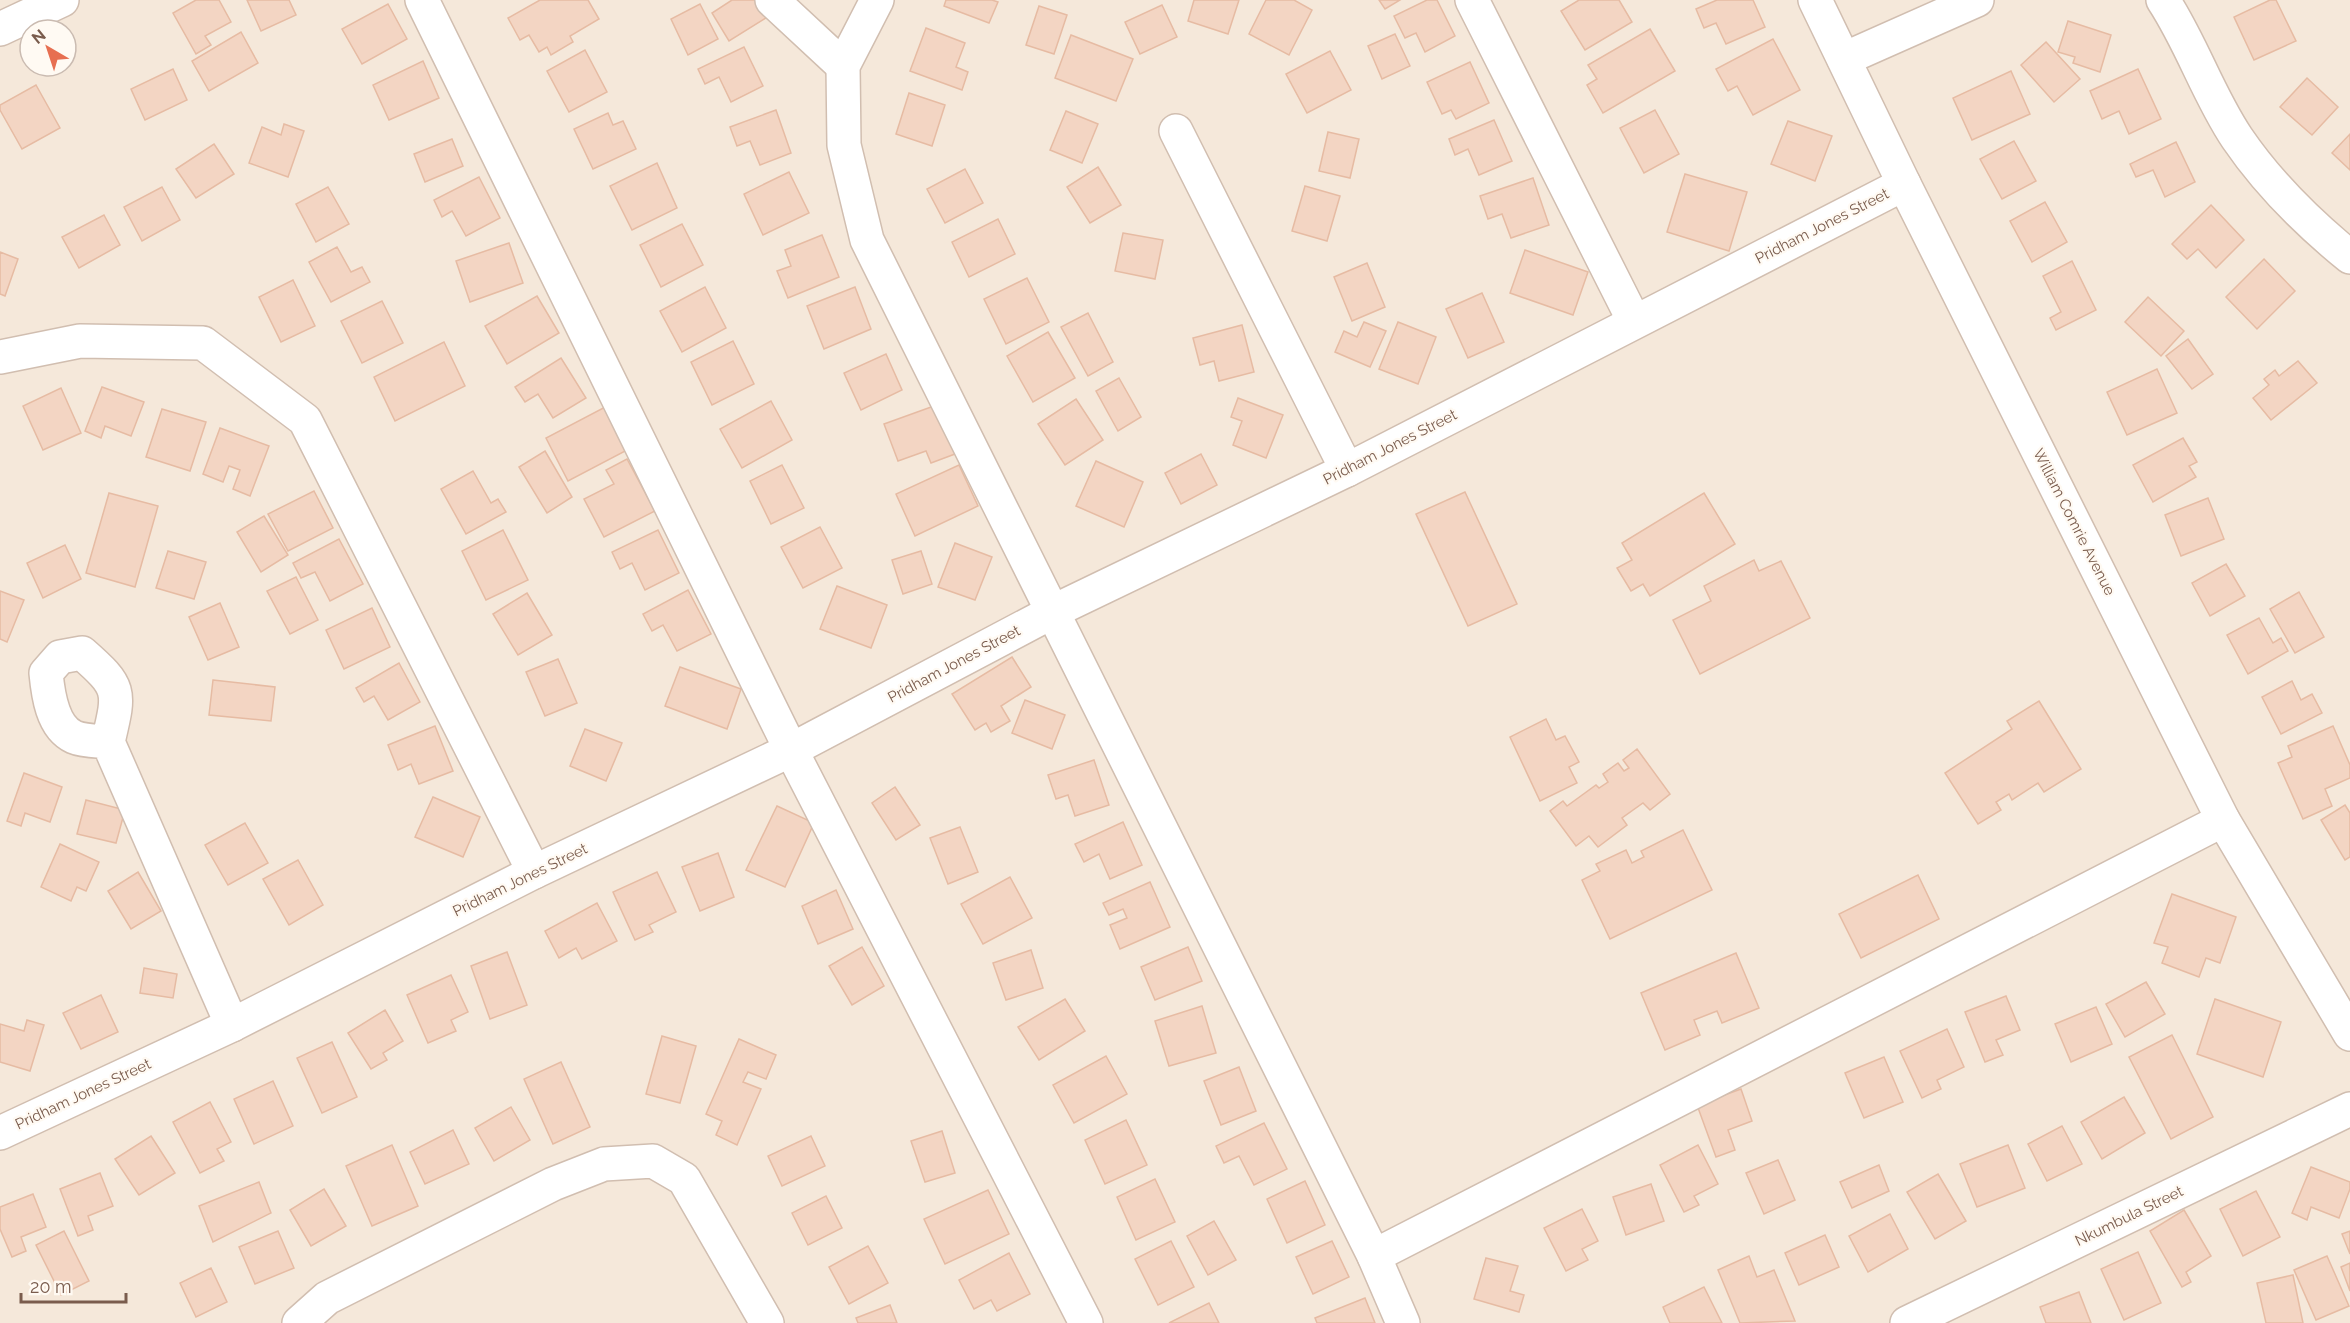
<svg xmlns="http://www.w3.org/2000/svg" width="2350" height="1323" font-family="Raleway,sans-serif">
<rect width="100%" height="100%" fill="#fdf6ec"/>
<path fill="#f5e8da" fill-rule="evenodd" d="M0,0H2350V1323H0ZM30,30H66V66H30Z"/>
<g fill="#f3d5c3" stroke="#e6bba3" stroke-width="1.5">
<polygon points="196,0 219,0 231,22 205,36 211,45 196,54 173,13"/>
<polygon points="247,0 289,0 296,15 261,31"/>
<polygon points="540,0 588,0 599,19 570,36 573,42 551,55 547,47 539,52 529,35 520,40 508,18"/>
<polygon points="732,0 759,0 769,16 729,41 712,13"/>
<polygon points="946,0 992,0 998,2 989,23 944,6"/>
<polygon points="1194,0 1239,0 1228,34 1188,21"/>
<polygon points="1266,0 1294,0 1312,10 1289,55 1249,34"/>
<polygon points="1379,0 1400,0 1385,9"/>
<polygon points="1427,0 1437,0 1455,36 1425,52 1416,33 1405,38 1394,16"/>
<polygon points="1579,0 1619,0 1632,22 1585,50 1561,11"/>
<polygon points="1717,0 1753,0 1765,27 1726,44 1716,23 1704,28 1696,9"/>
<polygon points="2270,0 2276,0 2296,41 2254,60 2234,17"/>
<polygon points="388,4 407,39 362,64 342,29"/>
<polygon points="700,4 718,39 688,55 671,19"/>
<polygon points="1162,5 1177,37 1140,54 1125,22"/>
<polygon points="1039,6 1067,15 1054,54 1026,45"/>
<polygon points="2068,21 2111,35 2100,72 2073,63 2075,57 2058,52"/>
<polygon points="926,28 965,43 956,67 968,72 962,90 910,71"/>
<polygon points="1650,29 1675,71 1603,113 1587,85 1597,79 1588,65"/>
<polygon points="241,32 258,63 209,91 192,61"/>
<polygon points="1395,34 1410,66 1382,79 1368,46"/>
<polygon points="1071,35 1133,59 1116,101 1055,78"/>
<polygon points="1773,39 1800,90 1753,115 1737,86 1728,91 1716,69"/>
<polygon points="2046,42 2080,79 2054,102 2021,65"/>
<polygon points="744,47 763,86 731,102 719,77 705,84 698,69"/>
<polygon points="585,50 607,92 569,112 547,71"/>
<polygon points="1330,51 1351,90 1307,113 1286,74"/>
<polygon points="423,61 439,98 389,120 373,85"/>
<polygon points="1470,62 1489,103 1456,119 1451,110 1442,114 1427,82"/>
<polygon points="173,69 187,100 145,120 131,89"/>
<polygon points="2138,69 2161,119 2129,134 2119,111 2102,119 2090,91"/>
<polygon points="2011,71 2030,114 1972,140 1953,98"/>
<polygon points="2307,78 2338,107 2312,135 2280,107"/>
<polygon points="36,85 60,128 22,149 0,110 0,105"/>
<polygon points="909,93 945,105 932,146 896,134"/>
<polygon points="776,110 791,153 760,165 750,141 737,146 730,127"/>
<polygon points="1655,110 1679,154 1644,173 1620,128"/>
<polygon points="1066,111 1098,124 1082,163 1050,150"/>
<polygon points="608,113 613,125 623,121 636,149 593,169 574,129"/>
<polygon points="1494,120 1512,161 1479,175 1468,149 1455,155 1449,139"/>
<polygon points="1788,121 1832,136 1815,181 1771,164"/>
<polygon points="284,124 304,131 288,177 249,163 262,127 281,135"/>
<polygon points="1328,132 1359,139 1350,178 1319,171"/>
<polygon points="2350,134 2350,170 2332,153"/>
<polygon points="452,139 463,166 425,182 414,154"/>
<polygon points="2014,141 2036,181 2002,199 1980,159"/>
<polygon points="2176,142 2195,182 2165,197 2153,170 2136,177 2130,164"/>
<polygon points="214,144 234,174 196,198 176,169"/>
<polygon points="657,163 677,208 632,230 610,186"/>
<polygon points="1098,167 1121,205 1090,223 1067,187"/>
<polygon points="965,169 983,203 945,223 927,189"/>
<polygon points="789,172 809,213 763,235 744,194"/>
<polygon points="1685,174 1747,192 1729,251 1667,232"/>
<polygon points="479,177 500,218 466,236 452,211 442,217 434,200"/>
<polygon points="1533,178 1549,225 1511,238 1502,214 1488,219 1480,196"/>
<polygon points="1305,186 1340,196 1327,241 1292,231"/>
<polygon points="162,187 180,220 142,241 124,207"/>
<polygon points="328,187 349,224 316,242 296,204"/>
<polygon points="2045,202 2067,242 2032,262 2010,221"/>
<polygon points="2211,205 2244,240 2216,268 2198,249 2187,259 2172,244"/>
<polygon points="104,215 120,245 79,268 62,237"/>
<polygon points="998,219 1015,254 969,277 952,242"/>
<polygon points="682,224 703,265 661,287 640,245"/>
<polygon points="1123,233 1163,240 1155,279 1115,271"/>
<polygon points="822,235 839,277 788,298 777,271 791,266 785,250"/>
<polygon points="509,243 523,283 470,302 456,261"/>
<polygon points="337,247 351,272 362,267 370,282 331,302 309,262"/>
<polygon points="1525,250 1588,272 1573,315 1510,293"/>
<polygon points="0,252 18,259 5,296 0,294"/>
<polygon points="2264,259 2295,291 2257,329 2226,297"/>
<polygon points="2072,261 2096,310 2056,330 2050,318 2061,312 2043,276"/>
<polygon points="1367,263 1385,307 1352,321 1334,277"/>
<polygon points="1027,278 1049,322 1006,344 984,299"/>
<polygon points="293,280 315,326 281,342 259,297"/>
<polygon points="705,287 726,328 682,352 660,311"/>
<polygon points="855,287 871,329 824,349 807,306"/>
<polygon points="1482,293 1504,342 1468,358 1446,309"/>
<polygon points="537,296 559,333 507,364 485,326"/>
<polygon points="2148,297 2184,331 2161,356 2125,322"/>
<polygon points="382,301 403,343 362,363 341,321"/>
<polygon points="1088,313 1113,362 1088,376 1061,327"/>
<polygon points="1364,322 1386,331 1370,367 1335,352 1344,331 1357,337"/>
<polygon points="1398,322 1436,337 1418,384 1379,369"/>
<polygon points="1242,325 1254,372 1219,381 1214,361 1200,365 1193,338"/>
<polygon points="1048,332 1075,378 1033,402 1007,356"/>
<polygon points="2188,339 2213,374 2192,389 2166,356"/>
<polygon points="733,341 754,384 712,405 691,362"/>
<polygon points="444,342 465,386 395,421 374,377"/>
<polygon points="886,354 902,390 861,410 844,373"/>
<polygon points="561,358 586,398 553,418 538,394 525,402 515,387"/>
<polygon points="2298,361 2317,383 2271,420 2253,398 2269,385 2264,379 2275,370 2279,376"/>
<polygon points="2157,369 2177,413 2127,435 2107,392"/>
<polygon points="1119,378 1141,417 1118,431 1096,391"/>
<polygon points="102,387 144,402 131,436 105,426 101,438 85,431"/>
<polygon points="61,388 81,433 43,450 23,406"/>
<polygon points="1238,398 1283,415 1266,458 1233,445 1242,421 1231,417"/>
<polygon points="1076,399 1103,440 1065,465 1038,424"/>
<polygon points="771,401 792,440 742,468 720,429"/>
<polygon points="945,402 963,451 931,463 926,451 898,461 884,424"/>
<polygon points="609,405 631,448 568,481 546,438"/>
<polygon points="162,409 206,422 190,471 146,457"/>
<polygon points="220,428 269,446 250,496 233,489 240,470 229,466 223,482 203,474"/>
<polygon points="2183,438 2197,462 2189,466 2196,477 2153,502 2133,465"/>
<polygon points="545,451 572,497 547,513 519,467"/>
<polygon points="1201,454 1217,485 1181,504 1165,473"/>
<polygon points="627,459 655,511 604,537 584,499 614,484 606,470"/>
<polygon points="1096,461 1143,482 1124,527 1076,506"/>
<polygon points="782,465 804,508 771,524 750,481"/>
<polygon points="959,465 978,506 915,536 896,494"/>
<polygon points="473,471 491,503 498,499 506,512 466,534 441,489"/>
<polygon points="314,491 333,528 288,551 268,514"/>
<polygon points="1465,492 1517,604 1468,626 1416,514"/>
<polygon points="109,493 158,506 135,587 86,573"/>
<polygon points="1704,493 1735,544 1650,596 1643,584 1631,591 1617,568 1632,560 1622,543"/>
<polygon points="2208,498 2224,539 2181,556 2165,515"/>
<polygon points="264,516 288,555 261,572 237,532"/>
<polygon points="820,527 842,568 803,588 781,547"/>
<polygon points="503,530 528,580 486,600 462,551"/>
<polygon points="658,530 679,573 645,590 632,563 620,569 612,552"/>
<polygon points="339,539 363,584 330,601 315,572 301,578 293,563"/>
<polygon points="955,543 992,557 975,600 938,587"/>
<polygon points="65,545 81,579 43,598 27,563"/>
<polygon points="168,551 206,562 194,599 156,588"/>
<polygon points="921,551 932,584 903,594 892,560"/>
<polygon points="1754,560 1759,571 1781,561 1810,618 1700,674 1673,620 1711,601 1704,586"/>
<polygon points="2226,564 2245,596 2210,616 2192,583"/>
<polygon points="296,577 318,620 290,634 267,591"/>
<polygon points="837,586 887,605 871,648 820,629"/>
<polygon points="688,590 711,634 677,651 663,625 652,631 643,614"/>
<polygon points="0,591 24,600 7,642 0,639"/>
<polygon points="2299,592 2324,637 2295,653 2270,609"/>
<polygon points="527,593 552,635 518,655 493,614"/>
<polygon points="220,603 239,647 208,660 189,617"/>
<polygon points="372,608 390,647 344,669 326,630"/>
<polygon points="2259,618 2273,643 2281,638 2288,651 2248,674 2227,635"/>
<polygon points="1012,657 1031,687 1001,706 1010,721 991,732 986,723 975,730 952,694"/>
<polygon points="558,659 577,703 545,716 526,672"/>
<polygon points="399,663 420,702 388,720 374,696 364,702 356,688"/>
<polygon points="680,667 741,689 727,729 665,706"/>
<polygon points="213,680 275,687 271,721 209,715"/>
<polygon points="2292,681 2301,700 2312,694 2322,713 2281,734 2262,697"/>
<polygon points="1025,700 1065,715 1052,749 1012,733"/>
<polygon points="2039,701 2081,769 2044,792 2038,783 2012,800 2009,794 1996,802 2001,810 1978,824 1945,773 2012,729 2007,721"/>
<polygon points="1546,719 1556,740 1565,736 1579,762 1569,767 1577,783 1540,801 1510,737"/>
<polygon points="435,726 453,771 419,784 411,764 398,770 388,745"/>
<polygon points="2333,726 2350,765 2350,778 2325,789 2332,806 2303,819 2278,763 2292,757 2288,746"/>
<polygon points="585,729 622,743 606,781 570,766"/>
<polygon points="1637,749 1670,794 1650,810 1643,803 1622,818 1627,825 1598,847 1589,836 1576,846 1550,811 1563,801 1567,806 1596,785 1599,788 1608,782 1603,774 1618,763 1624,771 1629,768 1623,760"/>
<polygon points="1094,760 1109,805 1075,816 1068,795 1056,799 1048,775"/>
<polygon points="24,773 62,787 50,822 25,813 21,826 7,821"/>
<polygon points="895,787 920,825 896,840 872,803"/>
<polygon points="433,797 480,817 463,857 415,837"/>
<polygon points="86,800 125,810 116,843 77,834"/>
<polygon points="2345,805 2350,813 2350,857 2345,860 2321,820"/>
<polygon points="777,806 814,823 785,887 746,870"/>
<polygon points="1123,822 1142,865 1110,879 1099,854 1084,862 1075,844"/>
<polygon points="245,823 268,863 228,885 205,845"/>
<polygon points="960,827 978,872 948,884 930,838"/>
<polygon points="1683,830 1712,890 1610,939 1582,880 1600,871 1596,864 1626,850 1632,863 1644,857 1641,851"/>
<polygon points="60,844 99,862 86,891 77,887 71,901 41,887"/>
<polygon points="718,853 734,897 700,911 682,867"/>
<polygon points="298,860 323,905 289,925 263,879"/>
<polygon points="138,872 161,911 131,929 108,891"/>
<polygon points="657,872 676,912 649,925 653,932 635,940 613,892"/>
<polygon points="1918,875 1939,919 1861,958 1839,914"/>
<polygon points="1010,877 1032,918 983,944 961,904"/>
<polygon points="1150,882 1170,927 1120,949 1110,925 1127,918 1123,909 1109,915 1103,903"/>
<polygon points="836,890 853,929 818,944 802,906"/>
<polygon points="2172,894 2236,917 2220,963 2206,958 2199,977 2162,963 2168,947 2154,943"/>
<polygon points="597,903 617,941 582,959 576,948 559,958 545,931"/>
<polygon points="862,947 884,986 852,1005 829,966"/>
<polygon points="1188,947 1202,981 1155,1000 1141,967"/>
<polygon points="1031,950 1043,988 1006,1000 993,963"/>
<polygon points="507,952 527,1005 490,1019 471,966"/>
<polygon points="1736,953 1759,1008 1722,1023 1717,1011 1694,1020 1700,1035 1665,1050 1641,993"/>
<polygon points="144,968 177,974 173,998 140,993"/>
<polygon points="451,975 468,1012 451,1020 456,1031 428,1043 407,995"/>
<polygon points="2146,982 2165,1014 2125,1037 2106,1004"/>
<polygon points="101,995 118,1032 81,1049 63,1013"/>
<polygon points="2006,996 2020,1030 1996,1040 2003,1055 1985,1062 1965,1012"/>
<polygon points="1065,999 1085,1031 1039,1060 1018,1027"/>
<polygon points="2215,999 2281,1022 2263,1077 2197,1054"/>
<polygon points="1202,1006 1216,1053 1169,1066 1155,1021"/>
<polygon points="2096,1007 2112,1044 2071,1062 2055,1024"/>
<polygon points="385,1010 403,1041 383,1053 387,1060 371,1069 348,1033"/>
<polygon points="27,1020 44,1025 30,1071 0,1062 0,1024 24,1031"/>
<polygon points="1947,1029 1964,1067 1937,1080 1941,1089 1922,1098 1900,1051"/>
<polygon points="2172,1035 2213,1117 2171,1139 2129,1057"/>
<polygon points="662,1036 696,1046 680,1103 646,1094"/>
<polygon points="739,1039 776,1055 766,1079 748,1072 743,1082 761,1089 737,1145 716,1135 722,1121 706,1114"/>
<polygon points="332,1042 357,1097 322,1113 297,1058"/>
<polygon points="1106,1056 1127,1094 1074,1123 1053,1085"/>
<polygon points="1884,1057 1903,1102 1864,1118 1845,1073"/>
<polygon points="561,1062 590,1127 553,1144 524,1079"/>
<polygon points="1239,1067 1256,1111 1221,1125 1204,1081"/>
<polygon points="273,1081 293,1126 254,1144 234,1099"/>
<polygon points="1741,1089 1752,1121 1728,1130 1735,1150 1716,1157 1697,1105"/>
<polygon points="2124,1097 2145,1133 2102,1159 2081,1122"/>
<polygon points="210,1102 231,1142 217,1149 224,1161 200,1173 173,1122"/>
<polygon points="511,1107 530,1140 494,1161 475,1128"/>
<polygon points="1126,1120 1147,1165 1105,1184 1085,1140"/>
<polygon points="1264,1123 1287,1169 1254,1185 1239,1156 1224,1163 1216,1146"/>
<polygon points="2062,1126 2082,1164 2047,1181 2028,1144"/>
<polygon points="453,1130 469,1164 425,1184 410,1152"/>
<polygon points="942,1131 955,1173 925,1182 911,1141"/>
<polygon points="151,1136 175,1173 139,1195 115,1159"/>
<polygon points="811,1136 825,1166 782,1186 768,1156"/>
<polygon points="392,1145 418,1206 372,1226 346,1166"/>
<polygon points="1698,1145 1718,1184 1694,1196 1699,1205 1684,1212 1660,1165"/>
<polygon points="2008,1145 2025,1188 1977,1207 1960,1164"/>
<polygon points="1778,1160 1795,1200 1764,1214 1746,1173"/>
<polygon points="1879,1165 1889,1191 1852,1208 1840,1182"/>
<polygon points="2311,1167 2350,1182 2350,1189 2339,1218 2311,1207 2307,1220 2292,1213"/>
<polygon points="100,1173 113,1206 88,1216 93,1230 78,1236 60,1189"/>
<polygon points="1938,1174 1966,1221 1935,1239 1907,1192"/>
<polygon points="1155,1179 1175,1222 1136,1240 1117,1197"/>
<polygon points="1305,1181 1325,1225 1287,1243 1267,1199"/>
<polygon points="259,1182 271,1213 213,1242 199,1206"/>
<polygon points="1651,1184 1664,1221 1626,1235 1613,1197"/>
<polygon points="324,1189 346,1226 311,1246 290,1210"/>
<polygon points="988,1190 1009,1234 945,1264 924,1219"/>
<polygon points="2256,1191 2280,1237 2243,1256 2220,1209"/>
<polygon points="33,1194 46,1227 21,1237 26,1251 12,1257 0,1229 0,1207"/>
<polygon points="826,1196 842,1228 808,1245 792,1213"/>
<polygon points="1582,1209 1598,1241 1582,1249 1588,1260 1566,1271 1544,1228"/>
<polygon points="2184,1210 2211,1256 2186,1272 2191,1282 2182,1287 2150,1231"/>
<polygon points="1890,1214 1908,1249 1868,1272 1849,1236"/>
<polygon points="1214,1221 1236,1260 1208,1275 1187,1236"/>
<polygon points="64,1231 89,1281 61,1295 36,1245"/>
<polygon points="278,1231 294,1268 255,1284 239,1247"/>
<polygon points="2350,1231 2350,1254 2342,1234"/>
<polygon points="1825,1235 1839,1267 1799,1285 1785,1253"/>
<polygon points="1171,1241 1194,1287 1158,1305 1135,1259"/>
<polygon points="1332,1241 1349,1277 1313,1294 1296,1257"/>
<polygon points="868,1246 888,1283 849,1304 829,1267"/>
<polygon points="2138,1252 2161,1303 2124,1320 2101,1269"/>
<polygon points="1009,1253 1030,1294 997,1311 991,1300 974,1309 959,1280"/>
<polygon points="1749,1256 1757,1277 1774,1270 1795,1321 1740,1323 1718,1270"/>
<polygon points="2327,1256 2349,1306 2316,1320 2294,1270"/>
<polygon points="1486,1258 1518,1266 1510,1291 1524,1295 1519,1312 1474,1299"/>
<polygon points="2350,1263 2350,1291 2341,1267"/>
<polygon points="211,1268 227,1302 196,1317 180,1283"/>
<polygon points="2293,1275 2303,1323 2266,1323 2257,1283"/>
<polygon points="1704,1287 1722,1323 1670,1323 1663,1307"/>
<polygon points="2079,1292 2091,1323 2046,1323 2040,1307"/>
<polygon points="1365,1298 1375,1323 1317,1323 1315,1318"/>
<polygon points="1209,1303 1219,1323 1169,1323"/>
<polygon points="890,1305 897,1323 858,1323 856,1318"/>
</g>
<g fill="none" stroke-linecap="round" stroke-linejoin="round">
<defs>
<g id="minor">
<polyline points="422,0 791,750 1086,1323"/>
<polyline points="772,0 843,66"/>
<polyline points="877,0 843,66 844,145 867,240 1374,1256 1403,1323"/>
<polyline points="1472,0 1634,321"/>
<polyline points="1815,0 1904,184 2223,820 2350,1034"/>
<path d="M2163,0C2192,44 2208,95 2237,138C2267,182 2308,223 2350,257"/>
<polyline points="0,29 62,0"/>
<polyline points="1844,59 1977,0"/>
<polyline points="1176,131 1347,470"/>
<polyline points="0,357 80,341 203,343 305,420 534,872"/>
<path d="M108,742C98,741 83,741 74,737C52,727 48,694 46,673L60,657L82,653C122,688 120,691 108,742L232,1025"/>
<polyline points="0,1133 232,1025 534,872 791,750 1054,611 1347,470 1904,184"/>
<polyline points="1374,1256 2223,820"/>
<polyline points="299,1323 327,1298 553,1184 604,1164 653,1161 684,1179 767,1323"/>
<polyline points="1907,1323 2350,1109"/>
</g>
</defs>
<use href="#minor" stroke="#d1beb0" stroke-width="36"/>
<use href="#minor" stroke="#fff" stroke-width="33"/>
</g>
<g text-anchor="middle" stroke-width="4.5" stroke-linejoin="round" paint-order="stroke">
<g font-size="15" fill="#7a5c4d" stroke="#fffaf3">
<text transform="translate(1822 226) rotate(-27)" y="5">Pridham Jones Street</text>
<text transform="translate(1390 447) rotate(-27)" y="5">Pridham Jones Street</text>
<text transform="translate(2074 522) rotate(63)" y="5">William Comrie Avenue</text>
<text transform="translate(954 664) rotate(-28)" y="5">Pridham Jones Street</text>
<text transform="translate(520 880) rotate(-26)" y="5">Pridham Jones Street</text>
<text transform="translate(83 1094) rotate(-25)" y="5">Pridham Jones Street</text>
<text transform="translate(2129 1216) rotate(-26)" y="5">Nkumbula Street</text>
</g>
</g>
<g transform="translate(48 48) rotate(321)"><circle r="28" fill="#fffaf3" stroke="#cabbb1" stroke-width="1.5"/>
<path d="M0-4.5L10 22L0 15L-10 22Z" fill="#e76f51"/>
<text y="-9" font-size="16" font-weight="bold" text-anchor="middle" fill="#7a5c4d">N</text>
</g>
<path d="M21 1293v9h105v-9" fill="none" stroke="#7a5c4d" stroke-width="3"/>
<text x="30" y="1293" font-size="18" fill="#7a5c4d" stroke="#fffaf3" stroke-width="4.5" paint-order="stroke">20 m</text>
</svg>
